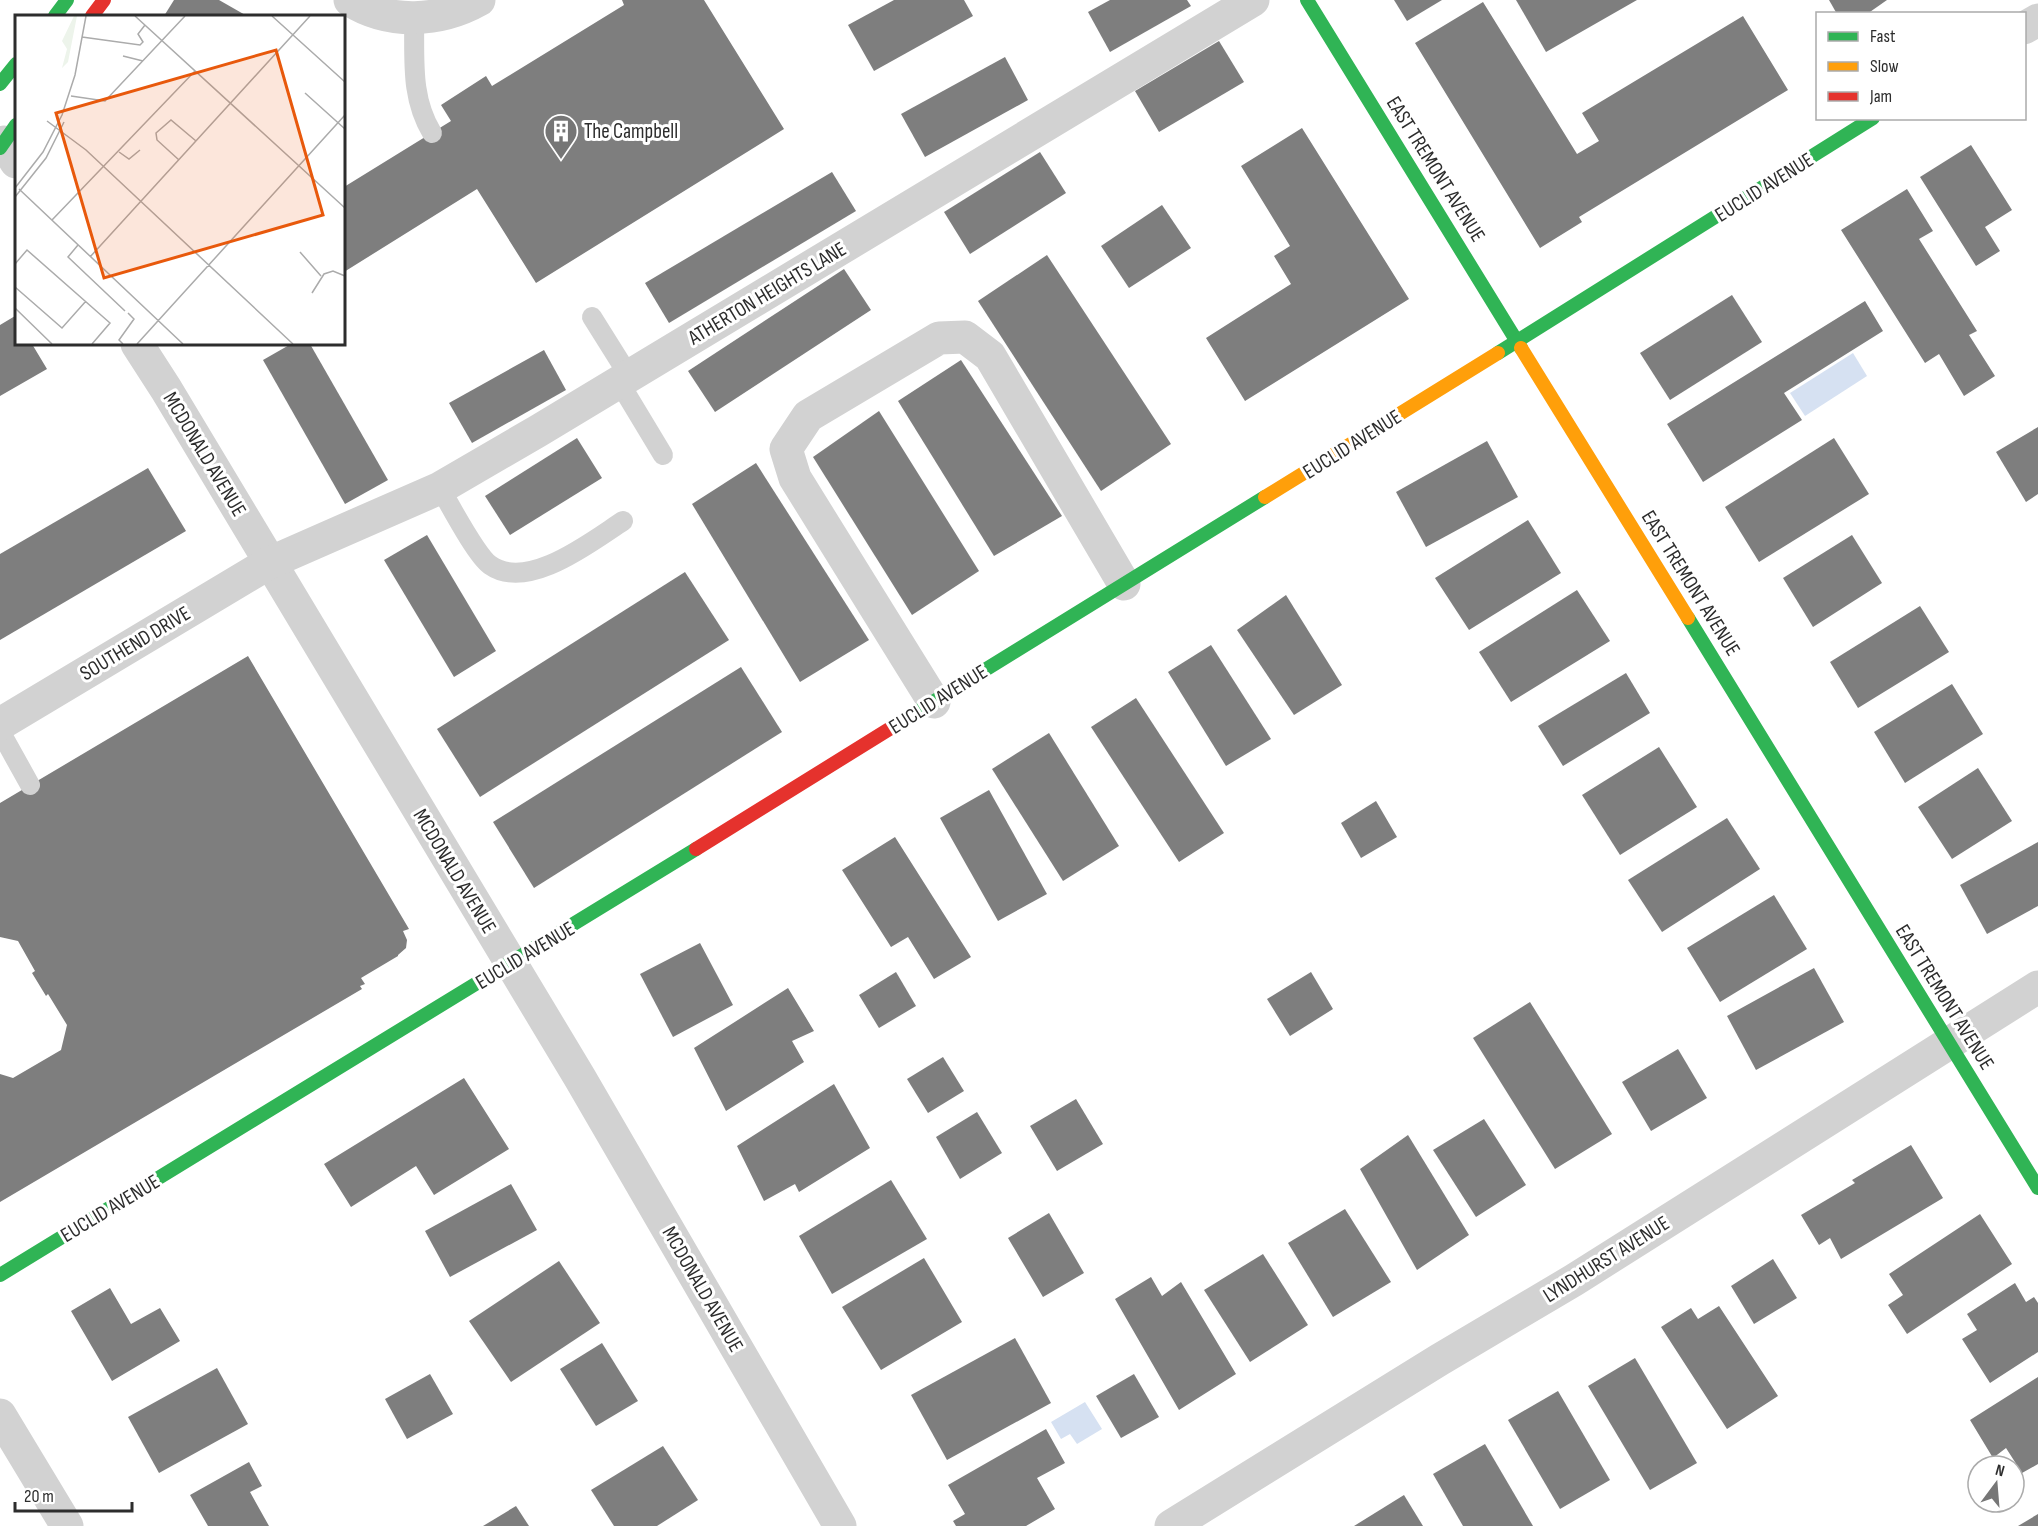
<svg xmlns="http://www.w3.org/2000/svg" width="2038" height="1526" font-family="'Sofia Sans Condensed',sans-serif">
<rect width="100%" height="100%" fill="#fff"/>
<g fill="#d6e1f2">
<polygon points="1853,353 1867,376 1805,416 1790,393"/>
<polygon points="1085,1402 1102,1429 1077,1444 1070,1434 1061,1439 1051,1422"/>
</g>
<g fill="#7e7e7e">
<polygon points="174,0 219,0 247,16 164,16"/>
<polygon points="622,0 704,0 784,129 536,283 477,189 344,272 344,187 451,121 441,105 486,76 492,86 624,5"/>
<polygon points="894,0 964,0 973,16 874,71 848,25"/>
<polygon points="1110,0 1187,0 1191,6 1110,52 1088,12"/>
<polygon points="1394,0 1442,0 1407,21"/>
<polygon points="1516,0 1637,0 1546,52"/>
<polygon points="1829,0 1887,0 1867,14 1837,14"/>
<polygon points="1483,2 1577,154 1599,141 1582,113 1743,16 1788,90 1579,217 1582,222 1540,248 1415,43"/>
<polygon points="1219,41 1244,82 1159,132 1135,91"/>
<polygon points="1005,57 1028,100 925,157 901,114"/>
<polygon points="1302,128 1409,299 1245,401 1206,338 1291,284 1274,256 1290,246 1241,166"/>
<polygon points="1971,145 2012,210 1985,227 2000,251 1976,266 1920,177"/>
<polygon points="1040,152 1066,193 970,254 944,212"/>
<polygon points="832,172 856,211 669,323 645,283"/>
<polygon points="1907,189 1933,231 1919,239 1977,331 1969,335 1995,376 1964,396 1939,354 1925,363 1841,230"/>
<polygon points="1162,205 1191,248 1129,288 1101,246"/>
<polygon points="1047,255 1171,444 1101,491 978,301"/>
<polygon points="844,269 871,310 715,412 688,371"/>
<polygon points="1732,295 1762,342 1670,400 1640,353"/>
<polygon points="1865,301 1883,331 1784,393 1802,420 1703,482 1667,424"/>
<polygon points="15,316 16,344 32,344 47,369 0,396 0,325"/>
<polygon points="291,344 310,344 388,480 345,504 263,360"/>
<polygon points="544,350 566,390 472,443 449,403"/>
<polygon points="961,360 1062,516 994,556 898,401"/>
<polygon points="879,411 979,571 912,615 813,457"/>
<polygon points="2038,427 2038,494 2026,502 1996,452"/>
<polygon points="577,438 602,478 510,535 485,496"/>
<polygon points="1834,438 1869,494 1759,562 1725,507"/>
<polygon points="1487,441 1518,497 1426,547 1396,492"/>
<polygon points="756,463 869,640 800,682 692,504"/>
<polygon points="148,468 186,531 0,640 0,554"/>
<polygon points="1528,520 1561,573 1469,630 1435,578"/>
<polygon points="427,535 496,651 454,677 384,560"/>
<polygon points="1852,535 1882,583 1813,627 1783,578"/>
<polygon points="685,572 729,640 480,797 437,729"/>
<polygon points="1577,590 1610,641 1511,702 1479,652"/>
<polygon points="1286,595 1342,685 1294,715 1237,630"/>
<polygon points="1920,606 1949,652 1858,708 1830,662"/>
<polygon points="1211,645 1271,739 1226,766 1168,672"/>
<polygon points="248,656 409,929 403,931 407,940 406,948 398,955 398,956 361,978 365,984 360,986 362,989 0,1202 0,1074 13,1078 61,1050 67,1025 48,994 46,996 32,973 35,971 18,941 0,937 0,803"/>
<polygon points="741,667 782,732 534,888 493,822"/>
<polygon points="1626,673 1650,713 1563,766 1538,726"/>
<polygon points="1952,684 1983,734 1905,783 1874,732"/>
<polygon points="1136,698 1224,833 1179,862 1091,727"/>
<polygon points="1049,733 1119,846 1063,881 992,769"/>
<polygon points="1659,747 1697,807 1620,855 1582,795"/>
<polygon points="1978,768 2012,821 1952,859 1918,807"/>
<polygon points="989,790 1047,894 998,921 940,818"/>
<polygon points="1376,801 1397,837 1361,858 1341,823"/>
<polygon points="1727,818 1760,869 1662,932 1628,880"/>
<polygon points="895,837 971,957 934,979 908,937 891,947 842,870"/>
<polygon points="2038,842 2038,906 1987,934 1960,885"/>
<polygon points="1774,895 1807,949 1720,1002 1687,948"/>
<polygon points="700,943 733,1005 673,1037 640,974"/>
<polygon points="1814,968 1844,1022 1756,1070 1727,1016"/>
<polygon points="896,972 916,1006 879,1028 859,995"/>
<polygon points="1311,972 1333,1009 1290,1036 1267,999"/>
<polygon points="788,988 814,1031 792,1041 804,1062 726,1111 694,1048"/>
<polygon points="1530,1002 1612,1134 1555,1169 1473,1038"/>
<polygon points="1678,1049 1707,1098 1651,1131 1622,1082"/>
<polygon points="943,1057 964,1091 928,1113 907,1079"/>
<polygon points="464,1078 509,1149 434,1195 416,1166 351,1207 324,1164"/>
<polygon points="834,1084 870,1148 799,1192 795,1184 764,1201 737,1146"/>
<polygon points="1076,1099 1103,1144 1057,1171 1030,1126"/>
<polygon points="977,1112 1002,1153 960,1179 936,1137"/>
<polygon points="1484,1119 1526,1185 1476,1217 1433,1150"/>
<polygon points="1408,1135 1469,1235 1417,1270 1360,1169"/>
<polygon points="1911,1145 1943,1198 1841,1259 1830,1238 1819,1245 1801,1215 1855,1183 1852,1180"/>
<polygon points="891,1180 927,1239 832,1294 799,1236"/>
<polygon points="511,1184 537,1230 450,1277 425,1231"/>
<polygon points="1345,1209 1391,1282 1333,1317 1288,1243"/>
<polygon points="1049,1213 1084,1273 1043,1297 1008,1238"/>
<polygon points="1980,1214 2012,1264 1907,1334 1888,1305 1903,1295 1889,1274"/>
<polygon points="1263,1254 1308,1325 1250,1362 1204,1290"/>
<polygon points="924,1258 962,1322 881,1370 842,1307"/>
<polygon points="1773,1259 1797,1298 1754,1324 1731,1286"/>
<polygon points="559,1261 600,1323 511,1382 469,1321"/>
<polygon points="1151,1277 1162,1296 1181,1282 1236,1374 1179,1410 1115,1299"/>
<polygon points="2015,1283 2026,1302 2034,1297 2038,1303 2038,1352 1990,1383 1962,1339 1977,1330 1967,1314"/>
<polygon points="110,1288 131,1324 160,1308 180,1341 112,1381 71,1311"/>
<polygon points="1719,1306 1778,1396 1727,1429 1661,1327 1691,1308 1698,1319"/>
<polygon points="1015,1338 1051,1403 947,1460 911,1395"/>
<polygon points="602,1343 638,1401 596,1426 560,1369"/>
<polygon points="1635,1358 1697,1463 1650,1490 1588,1386"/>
<polygon points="217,1368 248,1424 159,1473 128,1417"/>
<polygon points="430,1374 453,1414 407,1439 385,1399"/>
<polygon points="1134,1374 1159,1417 1121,1438 1096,1396"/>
<polygon points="2038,1377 2038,1464 2022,1473 2006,1448 1993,1458 1970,1420"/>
<polygon points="1558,1391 1610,1480 1560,1509 1508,1420"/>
<polygon points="1046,1429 1065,1463 1037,1478 1055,1509 1026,1526 956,1526 953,1521 965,1514 948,1485"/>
<polygon points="1485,1444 1533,1526 1463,1526 1433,1474"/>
<polygon points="663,1446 698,1500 657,1526 614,1526 591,1490"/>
<polygon points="249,1462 262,1486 250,1492 269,1526 208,1526 190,1495"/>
<polygon points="1404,1495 1423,1526 1354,1526"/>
<polygon points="516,1506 529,1526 483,1526"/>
<polygon points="2038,1514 2038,1526 2018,1526"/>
</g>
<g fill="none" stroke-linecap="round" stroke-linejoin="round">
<g stroke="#d2d2d2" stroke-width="20">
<path d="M414,18C415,58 410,97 432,133"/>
<polyline points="592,317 629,376"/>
<polyline points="619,382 663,455"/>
<path d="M440,488C450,505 476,555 490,565C528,592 592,541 623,521"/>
<polyline points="0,731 30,785"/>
</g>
<g stroke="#d2d2d2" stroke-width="33">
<path d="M350,0C389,25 440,22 479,0"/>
<polyline points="2024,28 2038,20"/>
<polyline points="4,142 16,162"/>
<polyline points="137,344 166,389 580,1078 840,1526"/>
<polyline points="934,702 795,478 786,449 808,416 939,338 965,337 990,356 1124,584"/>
<polyline points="0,724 269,563 440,488 538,431 1253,0"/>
<polyline points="0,1415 67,1526"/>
<polyline points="1171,1526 1439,1360 1574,1280 2038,987"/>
</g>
<g stroke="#30b455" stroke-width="14">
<polyline points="1307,0 1521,348"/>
<polyline points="55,16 67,0"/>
<polyline points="0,84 16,64"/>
<polyline points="0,148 16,125"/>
<polyline points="1498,353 1873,118"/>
<polyline points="1688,618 2038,1188"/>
<polyline points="899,723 1265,497"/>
<polyline points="0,1275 696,849"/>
</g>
<g stroke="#ff9f0a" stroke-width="14">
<polyline points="1521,348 1688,618"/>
<polyline points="1265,497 1498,353"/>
</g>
<g stroke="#e5322d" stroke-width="14">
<polyline points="92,16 104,0"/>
<polyline points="696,849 899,723"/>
</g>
</g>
<defs>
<symbol id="building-pin" viewBox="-11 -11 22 30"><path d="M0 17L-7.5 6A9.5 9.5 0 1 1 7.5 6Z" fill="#767676" stroke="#fff"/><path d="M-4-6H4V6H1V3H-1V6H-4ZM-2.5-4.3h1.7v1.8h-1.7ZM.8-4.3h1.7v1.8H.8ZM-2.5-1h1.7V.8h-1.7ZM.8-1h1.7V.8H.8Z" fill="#fff"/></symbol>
</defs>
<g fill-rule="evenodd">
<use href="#building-pin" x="542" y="112" width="38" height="52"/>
</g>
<g text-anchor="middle" stroke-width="6" stroke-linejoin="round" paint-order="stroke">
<g font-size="21" fill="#2d2d2d" stroke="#fff" text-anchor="start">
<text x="584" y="138">The Campbell</text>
</g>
<g font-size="21" fill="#2d2d2d" stroke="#fff">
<text transform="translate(1436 169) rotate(58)" y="7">EAST TREMONT AVENUE</text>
<text transform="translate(1764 187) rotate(-32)" y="7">EUCLID AVENUE</text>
<text transform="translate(767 293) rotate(-31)" y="7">ATHERTON HEIGHTS LANE</text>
<text transform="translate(1352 444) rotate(-32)" y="7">EUCLID AVENUE</text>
<text transform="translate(205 454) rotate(59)" y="7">MCDONALD AVENUE</text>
<text transform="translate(1691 583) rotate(58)" y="7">EAST TREMONT AVENUE</text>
<text transform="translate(135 643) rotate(-31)" y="7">SOUTHEND DRIVE</text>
<text transform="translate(938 699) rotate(-32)" y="7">EUCLID AVENUE</text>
<text transform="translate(455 871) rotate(59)" y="7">MCDONALD AVENUE</text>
<text transform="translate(525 955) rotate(-31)" y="7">EUCLID AVENUE</text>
<text transform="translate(1945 997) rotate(58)" y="7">EAST TREMONT AVENUE</text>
<text transform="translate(110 1208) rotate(-31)" y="7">EUCLID AVENUE</text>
<text transform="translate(1606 1259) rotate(-32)" y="7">LYNDHURST AVENUE</text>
<text transform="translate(703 1289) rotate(60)" y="7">MCDONALD AVENUE</text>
</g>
</g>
<g transform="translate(15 15)">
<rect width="330" height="330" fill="#fff"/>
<path d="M59,1H62L53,47L47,53L52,34L47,26Z" fill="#edf4eb"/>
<path fill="none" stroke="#ababab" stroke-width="1.5" d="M120,1L330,193M257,1L330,67M67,22L125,30L128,27L123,19L130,10M108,41L128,46M290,78L330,114M56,81L90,86L170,1M32,106L71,135L278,329M104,137L114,144L125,135M164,145L142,125L141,118L156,105L181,126M0,173L28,137L47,100L60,60L71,1M4,174L168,329M0,182L31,143L49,107M37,205L180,56M63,230L53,242L110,296M285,237L306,261M75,242L295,1M0,249L12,235L95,308L77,329M0,272L47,313L71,286M297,278L309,259L318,256L330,261M0,293L37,329M108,329L104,325L119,304L113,298M122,329L330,100"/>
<path fill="#e8590c" fill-opacity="0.15" stroke="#e8590c" stroke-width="3" d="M261,35L308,200L89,263L41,98Z"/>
<rect width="330" height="330" fill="none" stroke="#2d2d2d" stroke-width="3"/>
</g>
<rect x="1816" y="12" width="210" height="108" fill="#ffffff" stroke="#ababab" stroke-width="1.5"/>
<rect x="1828" y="32" width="30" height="9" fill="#30b455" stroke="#ababab" stroke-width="1.5"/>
<text x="1870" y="42" font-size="18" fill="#2d2d2d">Fast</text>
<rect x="1828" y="62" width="30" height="9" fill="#ff9f0a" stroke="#ababab" stroke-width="1.5"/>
<text x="1870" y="72" font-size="18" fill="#2d2d2d">Slow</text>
<rect x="1828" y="92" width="30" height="9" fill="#e5322d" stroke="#ababab" stroke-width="1.5"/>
<text x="1870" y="102" font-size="18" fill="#2d2d2d">Jam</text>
<g transform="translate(1996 1484) rotate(16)"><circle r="28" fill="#ffffff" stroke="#ababab" stroke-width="1.5"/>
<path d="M0-4.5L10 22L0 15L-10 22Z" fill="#767676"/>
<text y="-9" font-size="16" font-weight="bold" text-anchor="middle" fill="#2d2d2d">N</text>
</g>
<path d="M15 1502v9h117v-9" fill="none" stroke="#2d2d2d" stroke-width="3"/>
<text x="24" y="1502" font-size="18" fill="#2d2d2d" stroke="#ffffff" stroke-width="4.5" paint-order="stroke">20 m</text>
</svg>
